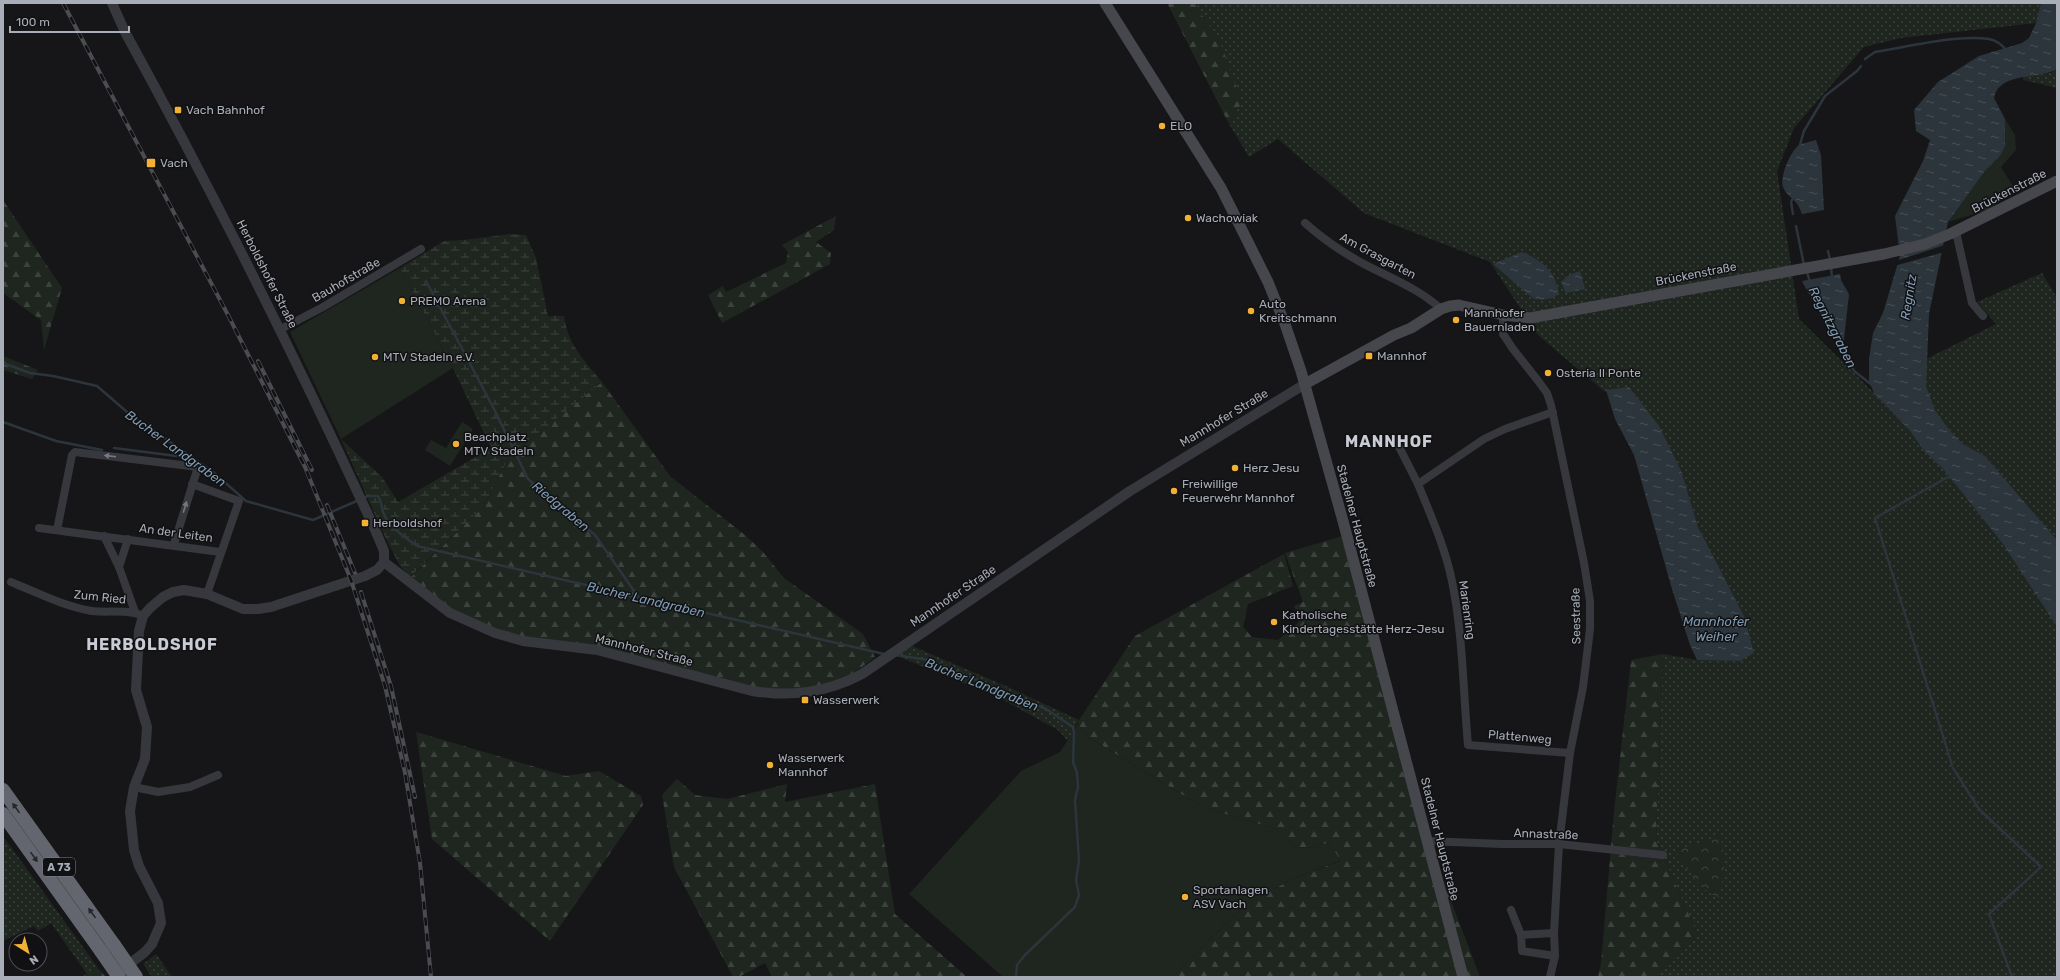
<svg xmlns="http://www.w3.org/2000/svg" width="2060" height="980" font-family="Rubik,sans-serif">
<defs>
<pattern id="grass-dots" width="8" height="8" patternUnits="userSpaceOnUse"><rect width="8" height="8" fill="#1e261f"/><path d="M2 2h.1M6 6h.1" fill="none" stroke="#3c433d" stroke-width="1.8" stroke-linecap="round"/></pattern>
<pattern id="forest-firs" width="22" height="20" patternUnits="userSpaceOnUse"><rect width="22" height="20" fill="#1e261f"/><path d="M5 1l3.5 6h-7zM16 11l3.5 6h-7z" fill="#3c433d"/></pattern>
<pattern id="wetland-marsh" width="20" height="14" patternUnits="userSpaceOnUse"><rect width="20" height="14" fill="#1e261f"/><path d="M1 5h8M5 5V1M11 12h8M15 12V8" fill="none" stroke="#3c433d"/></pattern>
<pattern id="park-crowns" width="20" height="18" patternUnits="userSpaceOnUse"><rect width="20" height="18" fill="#1e261f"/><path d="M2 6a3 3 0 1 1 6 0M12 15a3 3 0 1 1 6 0" fill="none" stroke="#3c433d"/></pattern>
<pattern id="water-ripples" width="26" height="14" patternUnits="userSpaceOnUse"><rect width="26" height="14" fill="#2c353c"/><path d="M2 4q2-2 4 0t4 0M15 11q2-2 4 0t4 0" fill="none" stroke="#485056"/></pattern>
</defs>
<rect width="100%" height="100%" fill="#161618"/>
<g fill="url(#grass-dots)">
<polygon points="1199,3 2041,3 2036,23 1901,38 1864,47 1794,128 1777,171 1799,319 1874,393 1910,431 1925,452 1944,470 2003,544 2057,627 2057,977 1657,977 1698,936 1656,839 1663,654 1697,660 1740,661 1744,616 1698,527 1682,473 1607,390 1605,392 1538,335 1490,262 1364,213 1278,139 1249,157 1229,124 1242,102 1196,8"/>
<polygon points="2057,69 2057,88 2023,80 2023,76 2051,73"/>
<polygon points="2042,273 2057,298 2057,540 1985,456 1963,444 1951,432 1935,410 1926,386 1926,359 1996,324 1977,302"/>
<polygon points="912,646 1008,687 1079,720 1068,741 1058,730 998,697 897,656"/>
<polygon points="3,836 98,968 87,974 51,923 38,931 34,926 3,941"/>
<polygon points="156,954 172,977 152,977 143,964"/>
</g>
<g fill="url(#forest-firs)">
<polygon points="1167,3 1199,3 1196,8 1218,36 1242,102 1229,124"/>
<polygon points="3,200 62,288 44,350 41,320 3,293"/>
<polygon points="836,216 834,230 816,242 831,253 830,264 722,323 708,295 723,286 726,292 786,263 788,252 782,245"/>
<polygon points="3,356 38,370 32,379 3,370"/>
<path d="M602,382L670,476L745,535L763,552L784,578L863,634L875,657C847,680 810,697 774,699L613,655L532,643L449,614L411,577L483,507L509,457Z"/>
<polygon points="1346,535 1427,838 1480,977 1172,977 1245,905 1292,879 1340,861 1328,843 1308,848 1294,847 1276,829 1204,808 1088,737 1078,724 1079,720 1135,636 1284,554 1293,586 1248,604 1243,627 1252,637 1278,640 1300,621 1294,606 1303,602 1285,553"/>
<polygon points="1663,654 1656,839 1698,936 1657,977 1598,977 1601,963 1614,811 1631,660"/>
<polygon points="416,732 566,776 599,771 641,796 643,805 550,941 432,839"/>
<polygon points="677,779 695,795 727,799 787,784 785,802 875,784 895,914 967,977 772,977 765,963 739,977 733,977 674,867 662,795"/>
<polygon points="98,968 105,976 81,977"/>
</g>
<path fill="url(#wetland-marsh)" d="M510,234L526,235L536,258L548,316H564C568,345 584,360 602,382L509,457L483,507L410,577L400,566L387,541L341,439L382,477L398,502L491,448L453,368L400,268L444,241L464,240Z"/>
<path fill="url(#park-crowns)" d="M1721,833L1724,869L1720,898C1698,890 1688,868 1675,850L1706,841Z"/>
<g fill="#1e261f">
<polygon points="2005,119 2015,135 2016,150 2001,167 2016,191 1987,210 1948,222 1985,171 2000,156"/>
<polygon points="400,268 453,368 341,439 290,332"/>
<polygon points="462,422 473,429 450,466 425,450 431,440 446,448"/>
<polygon points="1078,724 1088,737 1204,808 1276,829 1294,847 1308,848 1328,843 1341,860 1292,879 1245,905 1172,977 1003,977 909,894 1021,771 1060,752"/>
</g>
<g fill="url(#water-ripples)">
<path d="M2041,3H2057V69C2040,80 1999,71 1994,98L2005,119V146L2000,156L1985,171L1948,222L1929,314L1926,386L1935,410L1951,432L1963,444L1985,456L2057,540V627L2003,544L1944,470L1925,452L1910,431L1874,393L1869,381V359L1873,333L1883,313L1900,256L1895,216L1923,161L1930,140L1916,131L1914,110L1938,82L1979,56L2022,43L2029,38L2036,23Z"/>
<path d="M1816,140L1821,155L1824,210L1802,214C1797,198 1790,200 1784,189C1778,180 1790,152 1798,146C1802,143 1810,142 1816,140Z"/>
<path d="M1522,252C1543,261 1554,270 1559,293C1553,300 1543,300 1534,299L1493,264Z"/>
<polygon points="1580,271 1585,289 1566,293 1561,282 1569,275"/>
<polygon points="1840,274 1841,280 1849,294 1843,348 1829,331 1802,281"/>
<polygon points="1629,387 1659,426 1682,473 1698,527 1744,616 1754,653 1740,661 1697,660 1690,645 1672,589 1634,455 1615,419 1606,390"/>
</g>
<polygon fill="#161618" points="1945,245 1944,252 1894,266 1896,261"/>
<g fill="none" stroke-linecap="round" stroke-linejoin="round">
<g stroke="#2c353c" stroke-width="2.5">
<path d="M1865,59L1875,52C1907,47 1957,34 1989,39C1996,40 2002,45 2006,50"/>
<polyline points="1799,148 1804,131 1825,96 1857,71 1861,66"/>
<polyline points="1793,214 1791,202 1795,195"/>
<polyline points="1796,226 1804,265"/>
<polyline points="1828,251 1830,260"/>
<polyline points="1831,267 1832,278"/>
<polyline points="1807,272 1810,282"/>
<polyline points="426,281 493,407 528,479 595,535 639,598"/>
<polyline points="1842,346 1854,371 1872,385"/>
<polyline points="3,363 30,373 53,376 97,386 127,412 212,471 246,501 313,520 359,500"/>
<polyline points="3,422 56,441 102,450"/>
<polyline points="114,448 192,458"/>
<polyline points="1948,477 1875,518 1952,765"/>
<path d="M363,498L368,496H378C382,502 381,506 383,512C389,528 404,536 417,546L884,654"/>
<polyline points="895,655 929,660 1046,709 1073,727 1074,733 1073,762 1077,773 1078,787 1075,800 1079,861 1076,880 1079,895 1075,907 1025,955 1017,965 1016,977"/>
<polyline points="1953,768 1979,809 2041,867 1989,914 2012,977"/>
</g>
<g stroke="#37383d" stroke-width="8">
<path d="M1305,223C1323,239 1342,252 1362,263C1390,278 1418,288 1441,309"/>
<polyline points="1956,232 1972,303 1983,316"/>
<polyline points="1503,315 1503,334 1513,349 1539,382 1547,393 1551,405 1584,563 1590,601 1590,629 1583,687 1570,753 1559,844 1554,933"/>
<polyline points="281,329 323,307 421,249"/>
<path d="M1553,412L1505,429L1484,439L1418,484C1431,516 1445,547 1452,581C1463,635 1463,690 1468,745L1570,753"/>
<polyline points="1396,441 1418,484"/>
<polyline points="192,484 239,501 207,594"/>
<polyline points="39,528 220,552"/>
<polyline points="57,530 72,455 75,452 198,467 174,544"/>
<polyline points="104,536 119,567 135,612"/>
<polyline points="119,567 128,539"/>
<path d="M11,582C38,593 63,606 92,611C109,613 128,609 143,616"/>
<polyline points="134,787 158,792 190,787 218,775"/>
<polyline points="1427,841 1502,844 1559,844 1663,855"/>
<polyline points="1511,910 1521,935 1522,951 1555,956 1554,933 1521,935"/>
<polyline points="1550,977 1555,956"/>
</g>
<g stroke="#37383d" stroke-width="10">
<path d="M112,3L125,32C215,196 298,362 376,532L384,551V562"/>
<path d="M384,562L450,613L495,633L523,641L597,650L752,691C791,697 826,693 862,674L1130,491L1305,384"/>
<polyline points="123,969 145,952 152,944 161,923 158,903 139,866 134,850 130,811 134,787 145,759 147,727 136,690 139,631 143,616 150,608 163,597 173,592 184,590 207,594 243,609 258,609 271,607 365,576 377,570 384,562"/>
</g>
<g stroke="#45474d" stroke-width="11">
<polyline points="1105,3 1221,188 1268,282 1285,324 1301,371 1343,521 1463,977"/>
<polyline points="1305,384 1394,335 1411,328 1441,309 1450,306 1459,305 1503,315 1530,318 1884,254 1925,244 1950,234 2057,181"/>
</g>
<g stroke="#63666e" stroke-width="14">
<polyline points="3,790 114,945"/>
<polyline points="3,814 101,951"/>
</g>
<defs>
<g id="rail">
<polyline points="63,3 228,315 305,467 351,580 385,686 405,773 420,863 431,977"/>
<polyline points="258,361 312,470"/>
<polyline points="327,505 355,573"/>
<polyline points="361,592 391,686 415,797"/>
</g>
</defs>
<use href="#rail" stroke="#4a4c52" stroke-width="4"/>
<use href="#rail" stroke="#111113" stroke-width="2.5" stroke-dasharray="8" stroke-linecap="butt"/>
<g stroke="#63666e" stroke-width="14">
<polyline points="114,945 136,977"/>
<polyline points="101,951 119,977"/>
</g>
</g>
<defs><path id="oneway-solid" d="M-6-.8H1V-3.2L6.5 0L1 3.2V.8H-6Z"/></defs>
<g fill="#757881">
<use href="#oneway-solid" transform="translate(110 456) rotate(-173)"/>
<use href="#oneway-solid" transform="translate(185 507) rotate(-73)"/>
</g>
<g fill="#26262a">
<use href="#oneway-solid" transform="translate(16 808) rotate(-126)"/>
<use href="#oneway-solid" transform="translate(34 857) rotate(55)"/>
<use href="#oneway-solid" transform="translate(92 913) rotate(-126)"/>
</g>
<g fill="#f2b134" stroke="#111113" stroke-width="1.5">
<rect x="174" y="106" width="8" height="8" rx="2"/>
<circle cx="1162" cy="126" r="4"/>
<rect x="146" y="158" width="10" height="10" rx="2"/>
<circle cx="1188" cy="218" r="4"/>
<circle cx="402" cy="301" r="4"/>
<circle cx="1251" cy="311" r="4"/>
<circle cx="1456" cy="320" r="4"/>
<rect x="1365" y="352" width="8" height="8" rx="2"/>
<circle cx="375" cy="357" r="4"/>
<circle cx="1548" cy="373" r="4"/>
<circle cx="456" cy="444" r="4"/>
<circle cx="1235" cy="468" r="4"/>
<circle cx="1174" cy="491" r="4"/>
<rect x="361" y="519" width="8" height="8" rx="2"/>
<circle cx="1274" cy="622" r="4"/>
<rect x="801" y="696" width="8" height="8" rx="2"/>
<circle cx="770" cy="765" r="4"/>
<circle cx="1185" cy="897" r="4"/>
</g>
<g text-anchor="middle" stroke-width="3" stroke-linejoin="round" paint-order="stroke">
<rect fill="#111113" stroke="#7b7e86" stroke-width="1" x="43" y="858" width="32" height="18" rx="3"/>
<g font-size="11" font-weight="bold" fill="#a8adb8">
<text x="59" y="871">A 73</text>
</g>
<g font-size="12" fill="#a8adb8" stroke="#111113" text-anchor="start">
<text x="186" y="114">Vach Bahnhof</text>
<text x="1170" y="130">ELO</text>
<text x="160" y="167">Vach</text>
<text x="1196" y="222">Wachowiak</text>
<text x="410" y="305">PREMO Arena</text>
<text x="1259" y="308">Auto<tspan x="1259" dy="14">Kreitschmann</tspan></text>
<text x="1464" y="317">Mannhofer<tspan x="1464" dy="14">Bauernladen</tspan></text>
<text x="1377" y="360">Mannhof</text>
<text x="383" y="361">MTV Stadeln e.V.</text>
<text x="1556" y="377">Osteria Il Ponte</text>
<text x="464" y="441">Beachplatz<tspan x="464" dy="14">MTV Stadeln</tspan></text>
<text x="1243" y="472">Herz Jesu</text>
<text x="1182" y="488">Freiwillige<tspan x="1182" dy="14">Feuerwehr Mannhof</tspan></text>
<text x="373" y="527">Herboldshof</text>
<text x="1282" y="619">Katholische<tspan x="1282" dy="14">Kindertagesstätte Herz-Jesu</tspan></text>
<text x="813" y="704">Wasserwerk</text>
<text x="778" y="762">Wasserwerk<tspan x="778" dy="14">Mannhof</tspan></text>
<text x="1193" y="894">Sportanlagen<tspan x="1193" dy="14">ASV Vach</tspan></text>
</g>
<g font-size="12" fill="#a8adb8" stroke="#111113">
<text transform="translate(2009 191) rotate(-27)" y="4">Brückenstraße</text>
<text transform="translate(1378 256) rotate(28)" y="4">Am Grasgarten</text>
<text transform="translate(267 274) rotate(63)" y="4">Herboldshofer Straße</text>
<text transform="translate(1696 274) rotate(-11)" y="4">Brückenstraße</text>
<text transform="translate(346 280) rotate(-30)" y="4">Bauhofstraße</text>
<text transform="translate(1224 418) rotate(-31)" y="4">Mannhofer Straße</text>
<text transform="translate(1357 526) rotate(75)" y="4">Stadelner Hauptstraße</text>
<text transform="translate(176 533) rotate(8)" y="4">An der Leiten</text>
<text transform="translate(953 596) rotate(-34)" y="4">Mannhofer Straße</text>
<text transform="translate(100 597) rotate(6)" y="4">Zum Ried</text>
<text transform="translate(1467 610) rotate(82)" y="4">Marienring</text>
<text transform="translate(1576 616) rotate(-91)" y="4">Seestraße</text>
<text transform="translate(644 650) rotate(14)" y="4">Mannhofer Straße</text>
<text transform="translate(1520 737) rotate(5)" y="4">Plattenweg</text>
<text transform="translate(1546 834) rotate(2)" y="4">Annastraße</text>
<text transform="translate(1440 839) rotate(76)" y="4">Stadelner Hauptstraße</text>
</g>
<g font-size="13" font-style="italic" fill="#7f9bb3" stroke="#111113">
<text transform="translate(1908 297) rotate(-81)" y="5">Regnitz</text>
<text transform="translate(1833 327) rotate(63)" y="5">Regnitzgraben</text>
<text transform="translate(176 448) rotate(36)" y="5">Bucher Landgraben</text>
<text transform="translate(561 506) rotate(40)" y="5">Riedgraben</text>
<text transform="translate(646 599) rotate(13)" y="5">Bucher Landgraben</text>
<text x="1716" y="626">Mannhofer<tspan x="1716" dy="15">Weiher</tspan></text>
<text transform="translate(982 684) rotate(22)" y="5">Bucher Landgraben</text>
</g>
<g font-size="16" font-weight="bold" letter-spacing="1" fill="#c9ccd4" stroke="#111113">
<text x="1389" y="447">MANNHOF</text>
<text x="152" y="650">HERBOLDSHOF</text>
</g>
</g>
<rect width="2060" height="980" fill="none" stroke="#a8adb8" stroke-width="8"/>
<g transform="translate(28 952) rotate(143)"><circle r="19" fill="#111113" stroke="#4d4f55"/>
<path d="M0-3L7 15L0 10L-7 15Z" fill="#f2b134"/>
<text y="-6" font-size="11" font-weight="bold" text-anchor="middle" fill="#a8adb8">N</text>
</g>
<path d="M10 26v6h119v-6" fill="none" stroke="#a8adb8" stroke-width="2"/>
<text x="16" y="26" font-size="12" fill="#a8adb8" stroke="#111113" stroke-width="3" paint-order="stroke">100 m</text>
</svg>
